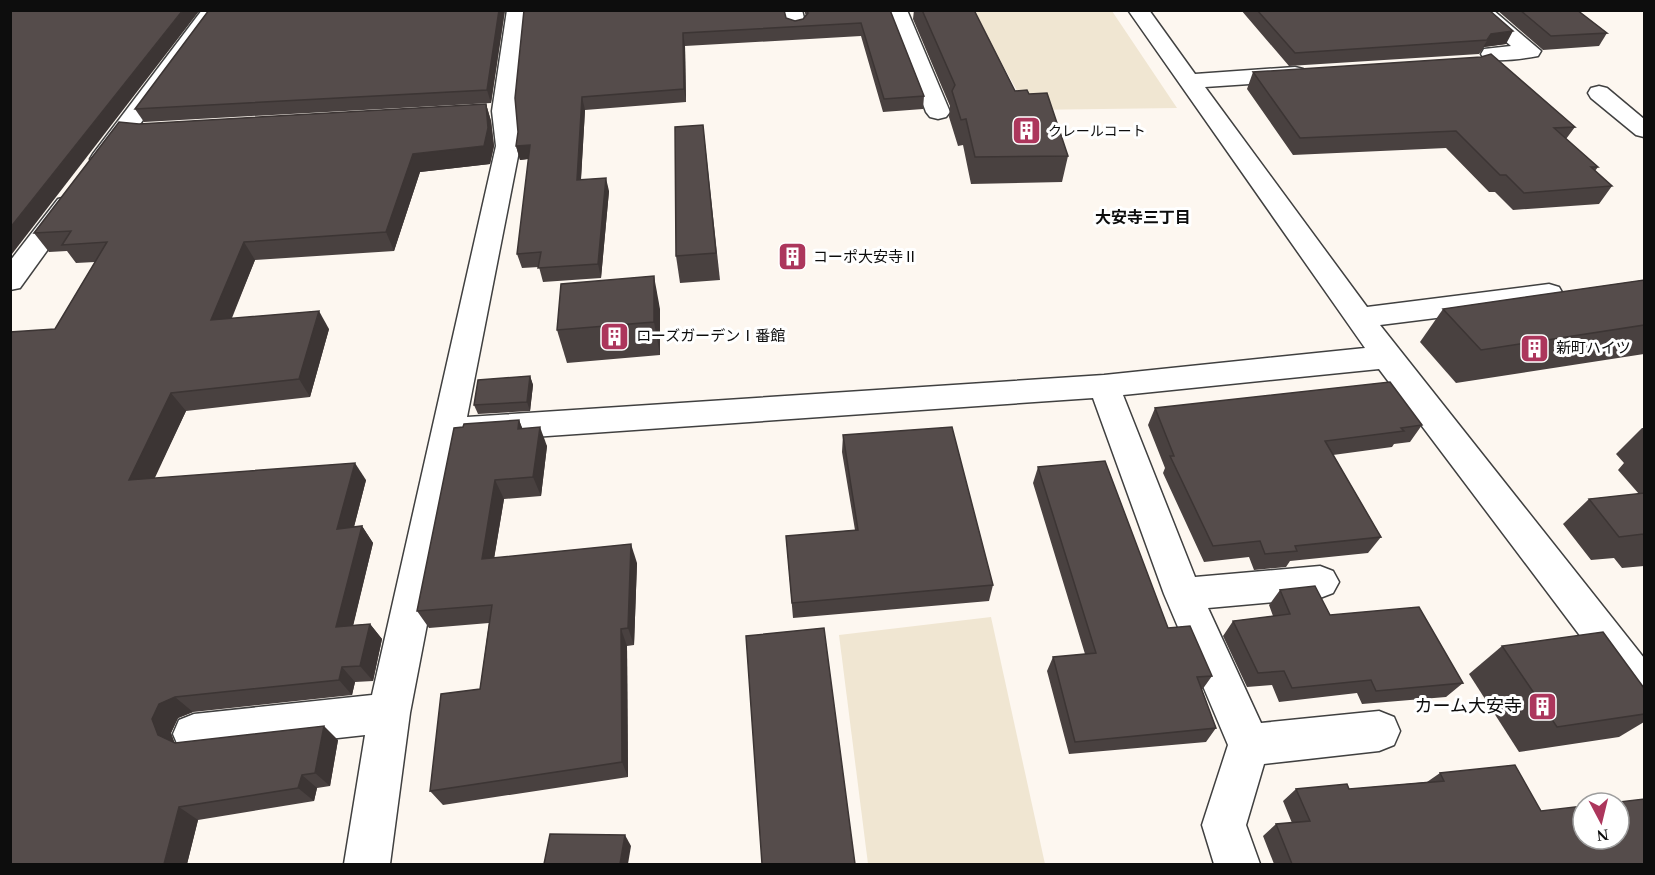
<svg xmlns="http://www.w3.org/2000/svg" width="1655" height="875" font-family="'Times New Roman','Noto Sans JP',serif">
<rect width="100%" height="100%" fill="#fdf7f0"/>
<g fill="#f0e6d2">
<polygon points="972,11 1112,11 1177,108 1028,110"/>
<polygon points="991,617 1045,864 868,864 839,635"/>
</g>
<g fill="none" stroke-linecap="round" stroke-linejoin="round">
<defs>
<g id="minor">
<polygon points="202,10 223,10 111,164 102,166 93,164 90,159 93,154"/>
<polygon points="507,10 527,10 516,111 520,146 467,417 1104,375 1365,348 1128,10 1149,10 1195,74 1295,67 1303,69 1306,74 1303,79 1295,81 1205,87 1367,307 1549,284 1559,287 1563,294 1559,301 1549,304 1380,325 1644,658 1644,708 1630,702 1379,369 1123,395 1195,577 1320,566 1333,571 1339,582 1333,593 1320,598 1208,608 1261,723 1379,711 1394,717 1400,731 1394,745 1379,751 1264,764 1246,825 1260,864 1214,864 1202,825 1228,745 1164,594 1093,398 462,442 410,713 390,864 344,864 365,735 194,754 179,748 173,734 179,720 194,714 372,695 496,146 492,111"/>
<polygon points="782,10 802,10 806,26 803,30 796,32 789,30"/>
<polygon points="887,10 907,10 950,112 946,117 938,119 930,117 926,112"/>
<path d="M1470,10H1493L1541,51L1538,56C1522,59 1500,62 1484,59L1481,54L1484,49L1511,46Z"/>
<polygon points="1599,86 1607,88 1644,119 1644,137 1636,135 1591,98 1588,93 1591,88"/>
<polygon points="67,197 76,199 80,205 20,288 10,290 10,261 58,199"/>
</g>
</defs>
<use href="#minor" stroke="#404040" stroke-width="3"/>
<use href="#minor" fill="#fff" fill-rule="evenodd"/>
</g>
<g fill="#494140">
<polygon points="209,10 505,10 491,103 144,122 135,109"/>
<polygon points="524,10 786,18 795,21 803,19 806,16 804,10 890,10 924,96 923,109 883,112 861,36 685,46 686,102 585,110 581,180 609,191 601,278 543,282 539,267 522,268 517,254 529,159 520,160 516,146 518,132"/>
<polygon points="914,10 974,10 1015,91 1029,94 1068,156 1062,182 971,184 963,145 958,146 949,117 950,106 913,19"/>
<polygon points="1241,10 1489,10 1506,44 1484,47 1479,54 1289,66"/>
<polygon points="1497,10 1577,10 1607,33 1599,46 1543,50"/>
<polygon points="1253,72 1575,127 1566,139 1598,167 1595,171 1612,186 1599,204 1513,210 1495,192 1489,192 1446,148 1293,155 1247,89"/>
<polygon points="486,104 491,121 494,146 490,164 420,172 394,251 255,260 232,318 329,329 310,397 186,411 154,478 366,480 354,527 362,526 373,543 353,625 370,624 382,639 373,681 355,682 352,695 193,712 178,718 171,733 174,742 175,743 338,740 330,786 317,788 314,801 198,820 187,864 55,329 95,262 76,263 67,251 49,252 34,233 139,124"/>
<polygon points="703,125 720,280 680,283 676,256"/>
<polygon points="1644,280 1644,354 1456,383 1420,342 1443,309"/>
<polygon points="660,309 660,355 567,363 557,330"/>
<polygon points="530,376 533,385 530,411 478,414 474,405"/>
<polygon points="1155,408 1422,425 1410,442 1394,444 1392,447 1333,455 1381,537 1368,553 1290,561 1286,567 1254,570 1249,557 1204,562 1163,473 1165,468 1148,425"/>
<polygon points="519,420 522,428 547,446 541,496 504,499 494,558 637,563 634,645 627,646 628,777 443,805 430,791 480,689 489,623 429,628 417,611"/>
<polygon points="1642,428 1644,428 1644,566 1622,568 1614,558 1591,560 1563,524 1589,499 1639,494 1618,470 1624,463 1616,454"/>
<polygon points="843,435 993,585 989,601 793,618 786,536 855,530 842,452"/>
<polygon points="1038,467 1168,628 1212,676 1202,690 1216,728 1206,742 1069,754 1047,671 1053,657 1085,654 1033,483"/>
<polygon points="1280,590 1330,615 1463,683 1446,697 1362,704 1357,693 1279,702 1272,685 1247,687 1223,636 1233,621 1273,616 1269,605"/>
<polygon points="1502,646 1644,688 1644,722 1619,737 1519,752 1469,674"/>
<polygon points="1440,773 1541,811 1644,864 1274,864 1263,836 1276,824 1292,823 1283,801 1296,789 1349,789 1427,782"/>
</g>
<g fill="#3c3534">
<polygon points="183,10 200,10 12,254 10,252 10,228"/>
<polygon points="499,10 505,10 491,103 487,90"/>
<polygon points="1513,31 1506,44 1484,47 1479,54 1491,34"/>
<polygon points="683,33 685,46 686,102 684,89"/>
<polygon points="582,97 585,110 580,194 577,180"/>
<polygon points="486,104 491,121 494,146 490,164 420,172 394,251 386,232 413,154"/>
<polygon points="530,145 534,158 520,160 516,146"/>
<polygon points="606,178 609,191 601,278 598,264"/>
<polygon points="244,242 255,260 223,338 211,320"/>
<polygon points="654,276 660,309 660,355 654,322"/>
<polygon points="319,311 329,329 310,397 299,379"/>
<polygon points="530,376 533,385 530,411 527,402"/>
<polygon points="171,393 186,411 146,497 129,480"/>
<polygon points="519,420 527,440 518,429"/>
<polygon points="540,427 547,446 541,496 533,477"/>
<polygon points="355,463 366,480 349,546 337,529"/>
<polygon points="495,480 504,499 491,577 482,559"/>
<polygon points="362,526 373,543 349,643 336,627"/>
<polygon points="631,544 637,563 634,645 628,628"/>
<polygon points="370,624 382,639 373,681 360,666"/>
<polygon points="621,629 627,646 628,777 622,762"/>
<polygon points="342,667 355,682 352,695 339,680"/>
<polygon points="175,697 193,712 178,718 171,733 177,749 158,735 152,719 159,704"/>
<polygon points="324,726 338,740 330,786 315,773"/>
<polygon points="302,775 317,788 314,801 298,788"/>
<polygon points="179,807 198,820 187,864 164,864"/>
<polygon points="625,835 631,846 628,864 620,864"/>
</g>
<g fill="#554c4b" stroke="#3c3534" stroke-width="1.5">
<polygon points="10,10 183,10 10,228"/>
<polygon points="209,10 499,10 487,90 135,109"/>
<polygon points="524,10 784,10 786,18 795,21 803,19 808,13 807,10 890,10 924,96 884,99 861,23 683,33 684,89 582,97 577,180 606,178 598,264 538,268 541,252 517,254 530,145 516,146 518,132 515,98"/>
<polygon points="922,10 974,10 1015,91 1027,90 1029,94 1047,93 1068,156 975,157 966,119 961,120 952,91 955,85"/>
<polygon points="1257,10 1489,10 1513,31 1491,34 1487,40 1295,53"/>
<polygon points="1520,10 1577,10 1607,33 1551,36"/>
<polygon points="1491,54 1575,127 1554,128 1598,167 1591,167 1612,186 1524,193 1506,175 1500,175 1456,131 1300,138 1253,72 1481,57"/>
<polygon points="486,104 488,128 484,146 413,154 386,232 244,242 211,320 319,311 299,379 171,393 129,480 355,463 337,529 362,526 336,627 370,624 360,666 342,667 339,680 175,697 159,704 152,719 158,735 175,743 324,726 315,773 302,775 298,788 179,807 164,864 10,864 10,332 55,329 107,242 62,245 71,231 34,233 119,122 139,124"/>
<polygon points="703,125 716,253 676,256 675,127"/>
<polygon points="654,276 654,322 557,330 561,284"/>
<polygon points="1644,280 1644,325 1481,350 1443,309"/>
<polygon points="530,376 527,402 474,405 478,380"/>
<polygon points="1390,382 1422,425 1401,428 1404,431 1325,441 1381,537 1295,546 1297,551 1265,554 1260,541 1213,546 1170,456 1174,456 1155,408"/>
<polygon points="519,420 518,429 540,427 533,477 495,480 482,559 631,544 628,628 621,629 622,762 430,791 441,694 480,689 492,605 417,611 454,428 463,427 464,424"/>
<polygon points="952,427 993,585 792,603 786,536 858,530 843,435"/>
<polygon points="1105,461 1168,628 1190,626 1212,676 1197,677 1216,728 1075,742 1053,657 1096,653 1038,467"/>
<polygon points="1644,493 1644,536 1643,534 1619,537 1589,499"/>
<polygon points="1315,586 1330,615 1419,607 1463,683 1376,691 1371,680 1292,688 1284,671 1258,673 1233,621 1290,614 1280,590"/>
<polygon points="824,628 855,864 762,864 746,636"/>
<polygon points="1603,632 1644,688 1644,714 1557,727 1502,646"/>
<polygon points="1515,765 1541,811 1583,806 1583,839 1619,839 1619,803 1611,803 1644,799 1644,864 1292,864 1276,824 1310,821 1296,789 1347,784 1349,789 1444,781 1440,773"/>
<polygon points="550,834 625,835 620,864 544,864"/>
</g>
<defs>
<symbol id="building-square" viewBox="-11 -11 22 22"><rect x="-9" y="-9" width="18" height="18" rx="4" fill="#ac365c" stroke="#fff"/><path d="M-4-6H4V6H1V3H-1V6H-4ZM-2.5-4.3h1.7v1.8h-1.7ZM.8-4.3h1.7v1.8H.8ZM-2.5-1h1.7V.8h-1.7ZM.8-1h1.7V.8H.8Z" fill="#fff"/></symbol>
</defs>
<g fill-rule="evenodd">
<use href="#building-square" x="1010" y="114" width="33" height="33"/>
<use href="#building-square" x="776" y="240" width="33" height="33"/>
<use href="#building-square" x="598" y="320" width="33" height="33"/>
<use href="#building-square" x="1518" y="332" width="33" height="33"/>
<use href="#building-square" x="1526" y="690" width="33" height="33"/>
</g>
<g text-anchor="middle" stroke-width="6" stroke-linejoin="round" paint-order="stroke">
<g font-size="14" fill="#0d0d0d" stroke="#fff" text-anchor="start">
<text x="1048" y="136">クレールコート</text>
</g>
<g font-size="15" fill="#0d0d0d" stroke="#fff" text-anchor="start">
<text x="813" y="262">コーポ大安寺Ⅱ</text>
<text x="636" y="341">ローズガーデンⅠ番館</text>
<text x="1556" y="353">新町ハイツ</text>
</g>
<g font-size="16" font-weight="bold" fill="#0d0d0d" stroke="#fff">
<text x="1143" y="223">大安寺三丁目</text>
</g>
<g font-size="18" fill="#0d0d0d" stroke="#fff" text-anchor="end">
<text x="1522" y="712">カーム大安寺</text>
</g>
</g>
<rect width="1655" height="875" fill="none" stroke="#0d0d0d" stroke-width="24"/>
<g transform="translate(1601 821) rotate(173)"><circle r="28" fill="#ffffff" stroke="#9e9e9e" stroke-width="1.5"/>
<path d="M0-4.5L10 22L0 15L-10 22Z" fill="#ac365c"/>
<text y="-9" font-size="16" font-weight="bold" text-anchor="middle" fill="#0d0d0d">N</text>
</g>
</svg>
